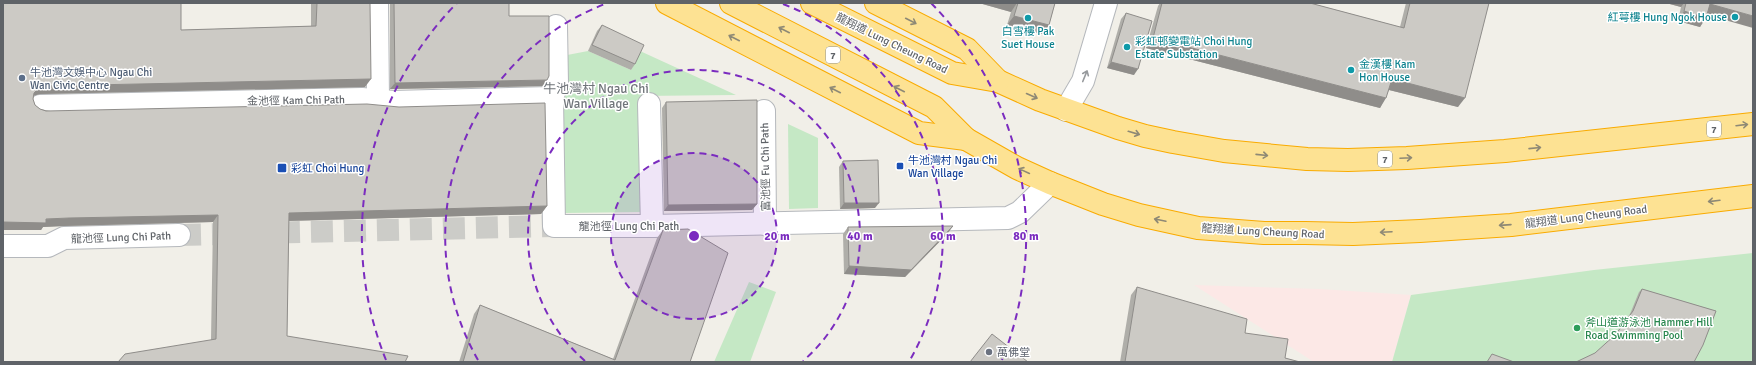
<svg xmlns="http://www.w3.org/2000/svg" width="1756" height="365" font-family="Signika,'Noto Sans TC',sans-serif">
<rect width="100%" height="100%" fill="#f1efe8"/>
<polygon fill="#fce8e6" points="1194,285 1320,289 1411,295 1392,362 1314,362"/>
<g fill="#c5e8c5">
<polygon points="588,51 631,70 640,51 736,95 640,96 642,212 564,213 562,56"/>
<polygon points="788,124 818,138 818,208 789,209"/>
<polygon points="1753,253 1753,362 1392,362 1411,295 1594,270"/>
<polygon points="749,282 776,292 750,362 714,362"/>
</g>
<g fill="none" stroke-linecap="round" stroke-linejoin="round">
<polyline stroke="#ccccc8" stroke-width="22" stroke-dasharray="22 11" stroke-linecap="butt" points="179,235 554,226"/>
<defs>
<g id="minor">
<polyline points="377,3 378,100"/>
<polyline points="556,26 557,84 552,98 554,226 652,226 1008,218 1020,212 1050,183"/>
<polyline points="649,104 652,226"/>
<polyline points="40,106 362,99 393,102 552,98"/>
<polyline points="1066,110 1083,81 1106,3"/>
<polyline points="764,111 765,224"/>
<polyline points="3,246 48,246 64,238 179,235"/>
</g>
<g id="highway">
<polyline points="667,3 919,133 966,139"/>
<polyline points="731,3 934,107 966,139 1017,168 1050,183 1103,204 1139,215 1198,228 1264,233 1305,233 1353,234 1420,231 1511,225 1753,196"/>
<polyline points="812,3 952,73 998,81 1040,100 1118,128 1145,136 1173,142 1224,151 1307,159 1348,160 1407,158 1505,151 1753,124"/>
<polyline points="876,3 967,49 998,81"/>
</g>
</defs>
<use href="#minor" stroke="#b5b8bc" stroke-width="24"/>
<use href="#highway" stroke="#f9ab00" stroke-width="24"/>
<use href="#minor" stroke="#fff" stroke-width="22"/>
<use href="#highway" stroke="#fde293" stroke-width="22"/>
</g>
<g fill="#afaea9">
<polygon points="3,3 181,30 311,26 311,3 370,3 365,87 40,94 34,95 33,99 35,105 40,109 547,206 541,214 289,221 287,336 211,340 213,222 64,226 43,227 41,230"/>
<polygon points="390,3 509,3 509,16 543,86 390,89"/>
<polygon points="979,3 1055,3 1049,25 1042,34 1007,25 1011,12"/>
<polygon points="1160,3 1310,3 1400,27 1406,3 1489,3 1458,107 1389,90 1380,108 1146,48 1158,6"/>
<polygon points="1666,3 1753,3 1707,14 1700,27 1678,21 1681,7"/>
<polygon points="1126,13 1134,75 1107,68 1121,19"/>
<polygon points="602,25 635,64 631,70 588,51 597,31"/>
<polygon points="666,102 757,204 752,210 664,211 662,108"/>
<polygon points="843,161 875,208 840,209 839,167"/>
<polygon points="848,227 948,233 905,277 844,274 843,234"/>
<polygon points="663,230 690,362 459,362 474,314 480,305 613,359 657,238"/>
<polygon points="1137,287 1245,333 1285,358 1300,362 1120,362 1131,295"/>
<polygon points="1642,289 1716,311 1616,334 1630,314 1639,292"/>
</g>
<g fill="#8f8d8a">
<polygon points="979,3 1017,3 1011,12"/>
<polygon points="1666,3 1684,3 1681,7"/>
<polygon points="1710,4 1753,16 1753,28 1704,14"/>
<polygon points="1684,11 1706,18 1700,27 1678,21"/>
<polygon points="1014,16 1049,25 1042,34 1007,25"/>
<polygon points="1153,38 1386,98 1380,108 1146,48"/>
<polygon points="1111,62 1138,69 1134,75 1107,68"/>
<polygon points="371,79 365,87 40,94 33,96 34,93 39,88 45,86"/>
<polygon points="1392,79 1465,98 1458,107 1385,89"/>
<polygon points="547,80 543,86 390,89 395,83"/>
<polygon points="844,203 879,203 875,208 840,209"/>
<polygon points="757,204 752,210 664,211 668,205"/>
<polygon points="547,206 541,214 284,221 289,213"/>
<polygon points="218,215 213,222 64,226 43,227 41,230 3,230 3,222 69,218"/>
<polygon points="953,226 948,233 905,277 844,274 849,266"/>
</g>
<g fill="#cccac5" stroke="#8f8d8a">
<polygon points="3,3 181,3 181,30 316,26 317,3 370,3 371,79 45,86 39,88 34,93 33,99 35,105 40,109 46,111 367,104 399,107 545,103 547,206 289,213 287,336 408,356 405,362 118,362 125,354 216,339 218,215 69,218 46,219 46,223 3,222"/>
<polygon points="394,3 509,3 509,16 549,16 549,76 547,80 395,83"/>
<polygon points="1018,3 1055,3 1049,25 1014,16"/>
<polygon points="1162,3 1310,3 1404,28 1410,3 1489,3 1465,98 1392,79 1386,98 1153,38"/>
<polygon points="1686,3 1753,3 1753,16 1710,4 1706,18 1684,11"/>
<polygon points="1126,13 1152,21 1138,69 1111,62"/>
<polygon points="602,25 644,45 635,64 592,45"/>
<polygon points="757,100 757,204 668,205 666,102"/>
<polygon points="878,160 879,203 844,203 843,161"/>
<polygon points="953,226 911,270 849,266 848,227"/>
<polygon points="688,229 728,253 690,362 463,362 480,305 615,360 663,230"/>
<polygon points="1137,287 1247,319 1245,333 1288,339 1285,358 1300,362 1125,362"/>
<polygon points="1642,289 1716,311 1703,345 1694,362 1576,362 1595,353 1616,334 1633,311"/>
<polygon points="992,334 1028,362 970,362"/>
<polygon points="1492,354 1514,362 1487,362"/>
</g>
<defs><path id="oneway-shaft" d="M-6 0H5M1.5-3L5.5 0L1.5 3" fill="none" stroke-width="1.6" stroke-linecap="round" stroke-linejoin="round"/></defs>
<g stroke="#8e8975">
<use href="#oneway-shaft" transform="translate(911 21) rotate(27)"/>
<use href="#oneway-shaft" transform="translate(784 30) rotate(-153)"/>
<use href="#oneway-shaft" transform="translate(734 38) rotate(-153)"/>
<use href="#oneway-shaft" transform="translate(899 89) rotate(-153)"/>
<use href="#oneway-shaft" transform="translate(835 90) rotate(-153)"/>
<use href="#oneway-shaft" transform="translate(1032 96) rotate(24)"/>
<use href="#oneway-shaft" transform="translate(1742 125) rotate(-7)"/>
<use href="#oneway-shaft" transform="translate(1134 133) rotate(16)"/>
<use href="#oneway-shaft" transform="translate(1535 148) rotate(-6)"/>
<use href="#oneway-shaft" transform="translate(1262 155) rotate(6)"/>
<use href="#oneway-shaft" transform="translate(1406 158) rotate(-3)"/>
<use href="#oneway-shaft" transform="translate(1024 171) rotate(-155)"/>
<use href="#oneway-shaft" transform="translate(1714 201) rotate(173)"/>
<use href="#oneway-shaft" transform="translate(1160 220) rotate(-168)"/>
<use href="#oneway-shaft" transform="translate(1505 225) rotate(176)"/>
<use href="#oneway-shaft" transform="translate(1386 232) rotate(177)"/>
</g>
<use stroke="#979a9d" href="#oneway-shaft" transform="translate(1085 76) rotate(-68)"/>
<circle cx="694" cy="236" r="83" fill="#7b2cbf" fill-opacity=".12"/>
<g fill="none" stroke="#7b2cbf" stroke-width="2" stroke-dasharray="7 5">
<circle cx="694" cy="236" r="83"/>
<path d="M585 361A166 166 0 1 1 803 361"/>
<path d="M478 360A249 249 0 0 1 605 4M783 4A249 249 0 0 1 910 360"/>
<path d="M386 360A332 332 0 0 1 457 3M931 3A332 332 0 0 1 1002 360"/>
</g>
<g fill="#0f9aa8" stroke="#fff" stroke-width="1.5">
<circle cx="1735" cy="17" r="4"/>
<circle cx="1028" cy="18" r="4"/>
<circle cx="1127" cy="47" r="4"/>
<circle cx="1351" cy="70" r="4"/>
</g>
<circle fill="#5c6f8a" stroke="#fff" stroke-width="1.5" cx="22" cy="78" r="4"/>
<g fill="#1a4fb4" stroke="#fff" stroke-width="1.5">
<rect x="896" y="162" width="8" height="8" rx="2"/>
<rect x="277" y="163" width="10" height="10" rx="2"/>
</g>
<circle fill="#2e9e5b" stroke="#fff" stroke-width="1.5" cx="1577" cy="328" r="4"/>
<circle fill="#6b7280" stroke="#fff" stroke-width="1.5" cx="989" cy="352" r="4"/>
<g text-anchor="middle" stroke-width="3" stroke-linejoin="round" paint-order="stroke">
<g fill="#fff" stroke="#8f9295" stroke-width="1">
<rect x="826" y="47" width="14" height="16" rx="3"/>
<rect x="1707" y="121" width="14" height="16" rx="3"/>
<rect x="1378" y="151" width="14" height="16" rx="3"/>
</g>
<g font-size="10" font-weight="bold" fill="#5f6368">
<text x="833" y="59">7</text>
<text x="1714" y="133">7</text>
<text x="1385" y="163">7</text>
</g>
<g font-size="11" fill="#0d838f" stroke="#fff" text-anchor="start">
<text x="1727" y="21" text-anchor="end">紅萼樓 Hung Ngok House</text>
<text x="1028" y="35" text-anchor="middle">白雪樓 Pak<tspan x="1028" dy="13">Suet House</tspan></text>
<text x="1135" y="45">彩虹邨變電站 Choi Hung<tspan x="1135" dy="13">Estate Substation</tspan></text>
<text x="1359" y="68">金漢樓 Kam<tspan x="1359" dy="13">Hon House</tspan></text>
</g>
<g font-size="11" fill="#5f6368" stroke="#fff">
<text transform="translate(892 43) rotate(26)" y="4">龍翔道 Lung Cheung Road</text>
<text transform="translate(296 100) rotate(-1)" y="4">金池徑 Kam Chi Path</text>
<text transform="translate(765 167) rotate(-91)" y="4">富池徑 Fu Chi Path</text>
<text transform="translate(1586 216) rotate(-7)" y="4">龍翔道 Lung Cheung Road</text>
<text x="629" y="230">龍池徑 Lung Chi Path</text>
<text transform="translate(1263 231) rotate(3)" y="4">龍翔道 Lung Cheung Road</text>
<text transform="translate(121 237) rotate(-2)" y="4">龍池徑 Lung Chi Path</text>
</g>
<g font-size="11" fill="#4e5e75" stroke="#fff" text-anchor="start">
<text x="30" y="76">牛池灣文娛中心 Ngau Chi<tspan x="30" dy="13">Wan Civic Centre</tspan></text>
</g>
<g font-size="11" fill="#164399" stroke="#fff" text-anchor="start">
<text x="908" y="164">牛池灣村 Ngau Chi<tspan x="908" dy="13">Wan Village</tspan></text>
<text x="291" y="172">彩虹 Choi Hung</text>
</g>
<g font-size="11" fill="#27864d" stroke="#fff" text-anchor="start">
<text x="1585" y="326">斧山道游泳池 Hammer Hill<tspan x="1585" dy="13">Road Swimming Pool</tspan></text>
</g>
<g font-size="11" fill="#5b616d" stroke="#fff" text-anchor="start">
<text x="997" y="356">萬佛堂</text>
</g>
<g font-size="13" fill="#70757a" stroke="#fff">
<text x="596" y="93">牛池灣村 Ngau Chi<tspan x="596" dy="15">Wan Village</tspan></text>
</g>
</g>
<circle cx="694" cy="236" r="6" fill="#7b2cbf" stroke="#fff" stroke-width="2"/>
<g font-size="12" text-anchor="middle" font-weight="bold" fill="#7b2cbf" stroke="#fff" stroke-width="3" stroke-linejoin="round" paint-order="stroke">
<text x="777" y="240">20 m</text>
<text x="860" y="240">40 m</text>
<text x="943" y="240">60 m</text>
<text x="1026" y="240">80 m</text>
</g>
<rect width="1756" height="365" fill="none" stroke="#5f6368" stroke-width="8"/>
</svg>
